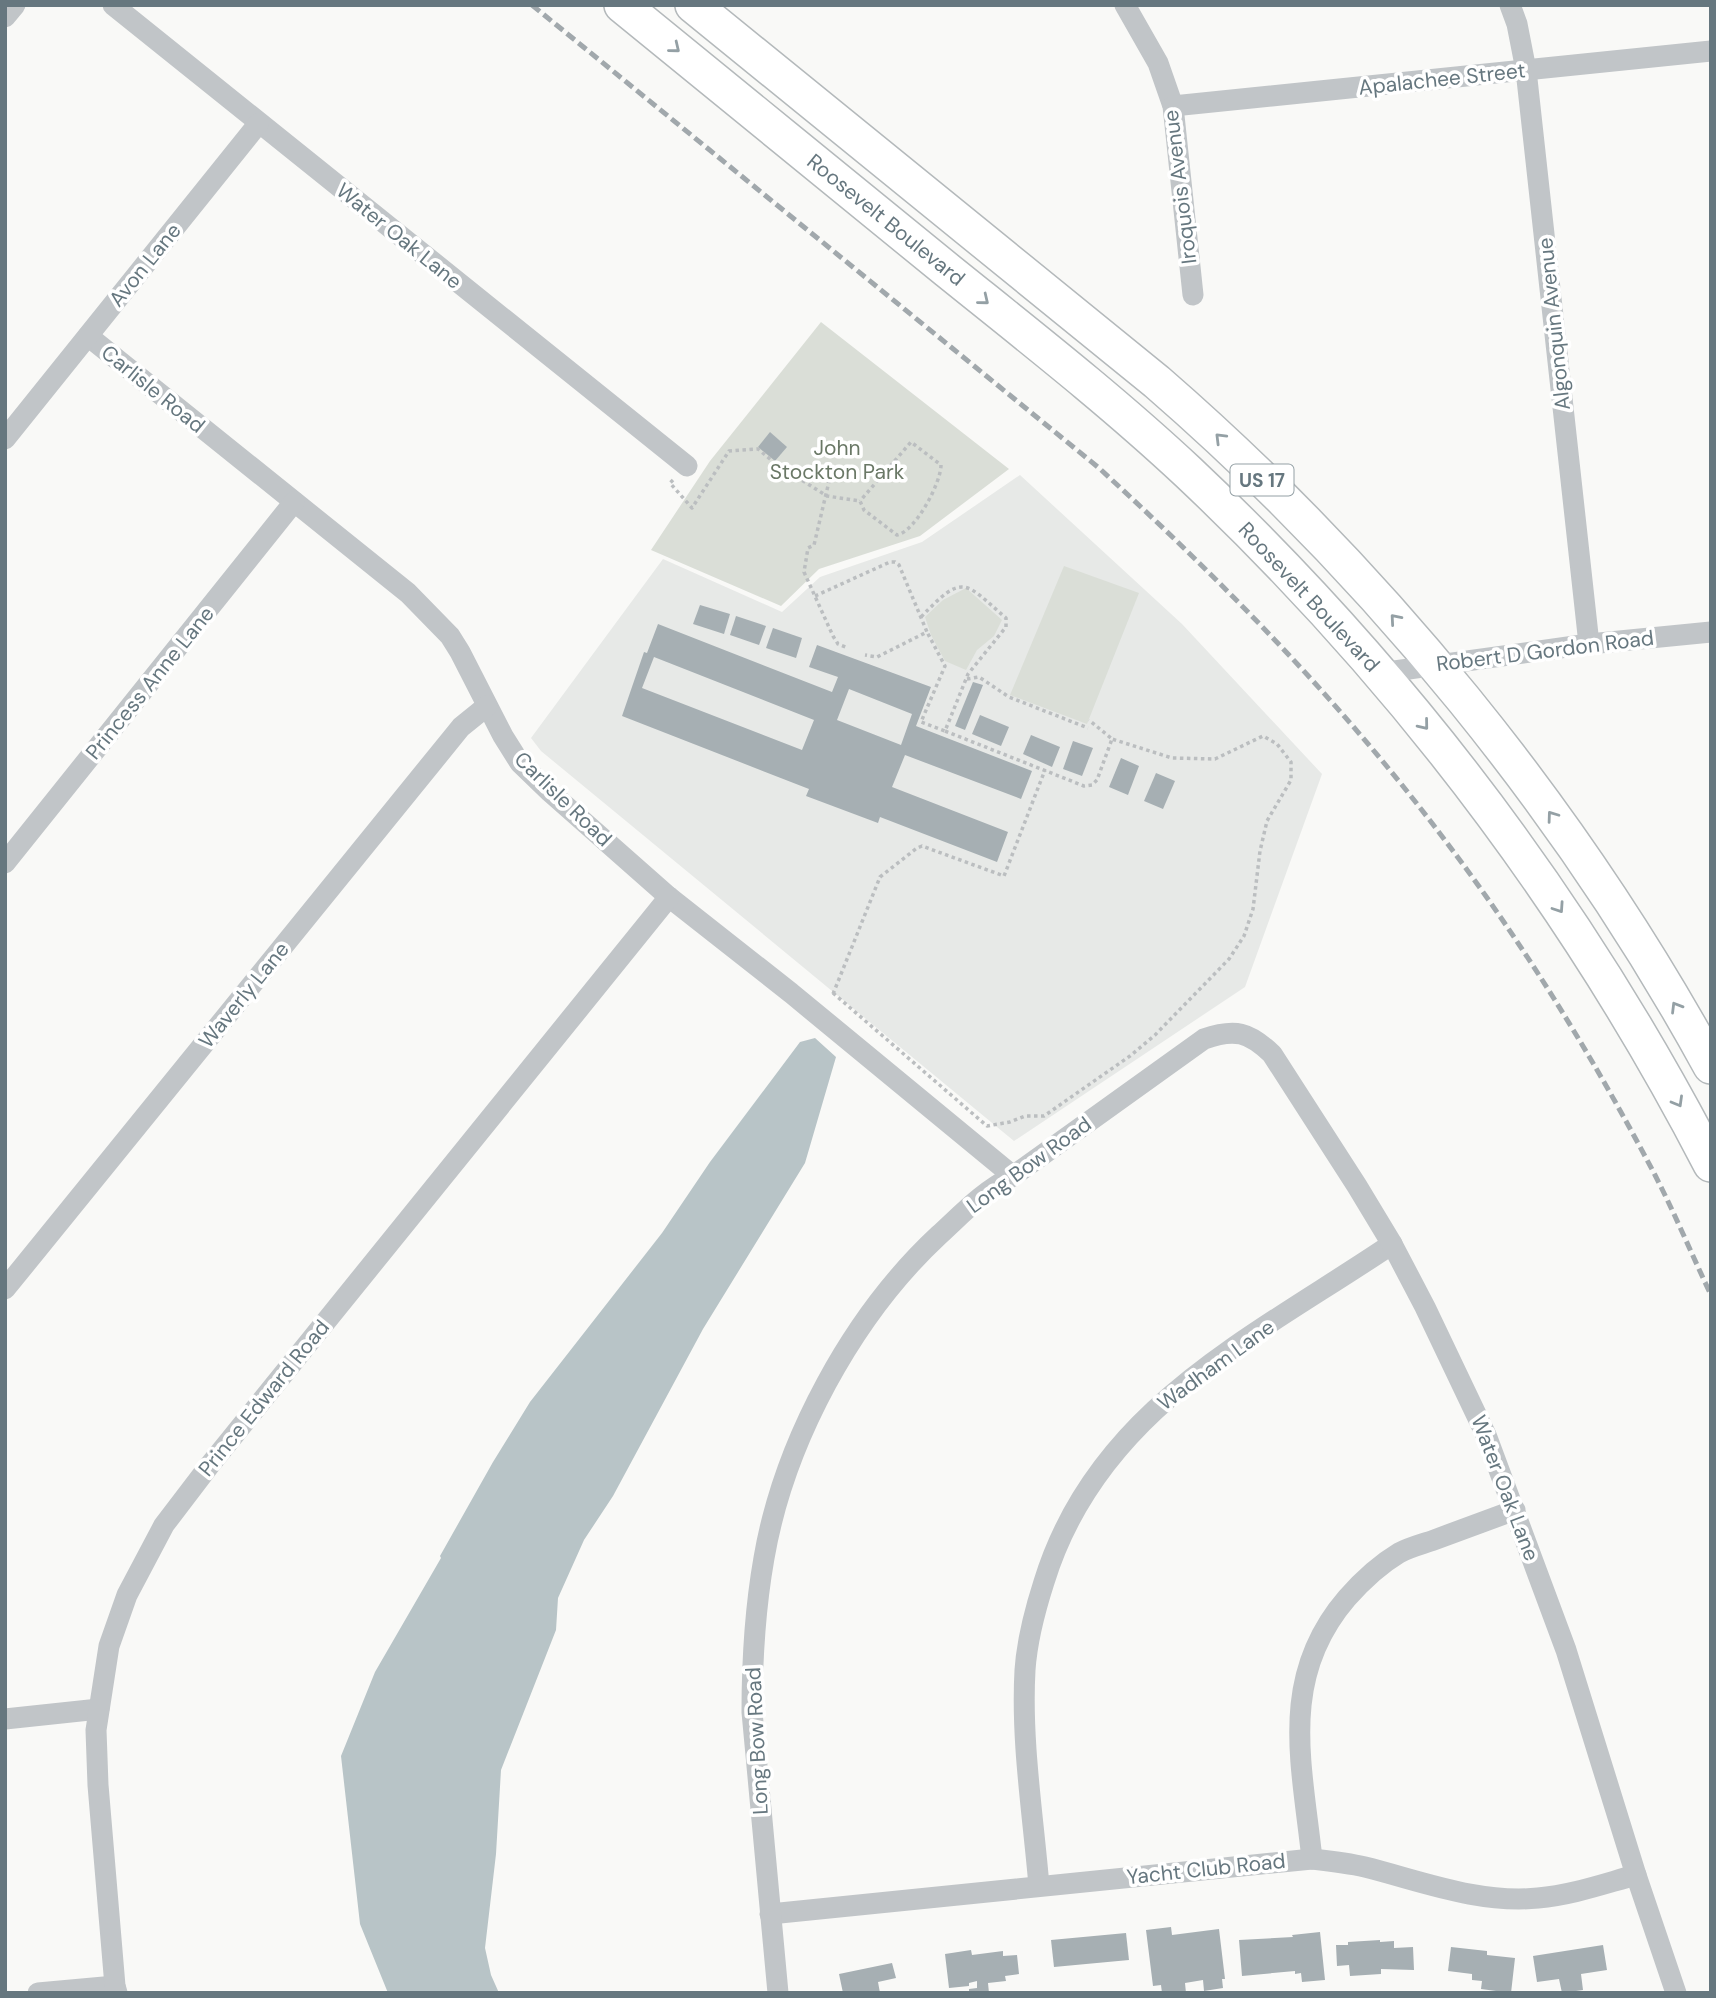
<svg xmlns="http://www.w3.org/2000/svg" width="1716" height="1998" font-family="'DM Sans',sans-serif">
<rect width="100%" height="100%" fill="#f9f9f7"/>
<polygon fill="#e7e9e7" points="1020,475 1182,624 1322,774 1245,987 1014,1141 541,751 531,738 663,559 782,612 820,577 922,542"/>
<g fill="#daded7">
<polygon points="821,322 1009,469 920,536 819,569 781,606 651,550 710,461"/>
<polygon points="1064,566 1139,593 1087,724 1010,695"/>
<polygon points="966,588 1002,620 994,636 977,650 966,670 945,661 931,635 925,617 943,600"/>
</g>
<polygon fill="#b8c4c7" points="815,1038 836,1057 805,1163 703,1329 613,1496 584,1540 558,1598 556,1630 501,1770 496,1854 485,1948 491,1975 499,1993 388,1993 360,1924 341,1756 375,1672 441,1558 440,1556 493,1462 530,1402 662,1233 710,1162 800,1042"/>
<g fill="#a6afb3" fill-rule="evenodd">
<polygon points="770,432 787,447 775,461 758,447"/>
<polygon points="700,605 730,614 724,634 693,624"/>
<polygon points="736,616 766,626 759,645 730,635"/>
<path d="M658,624L832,692L838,677L809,667L817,645L931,687L916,726L1032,771L1021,799L905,755L892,787L1008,832L997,862L880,817L878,823L806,796L809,789L622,716L644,652L647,653ZM654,657L814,720L802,750L642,688ZM849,689L912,714L901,745L837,720Z"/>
<polygon points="773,628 802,638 796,658 766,648"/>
<polygon points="973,682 983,685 965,730 955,726"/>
<polygon points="980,715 1009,727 1001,746 972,734"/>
<polygon points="1031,735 1060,747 1052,767 1023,754"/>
<polygon points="1073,741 1093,748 1082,776 1063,769"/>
<polygon points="1121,758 1139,766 1128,795 1109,787"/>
<polygon points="1156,773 1175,781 1163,809 1144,801"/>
<polygon points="1171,1927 1172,1935 1219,1929 1225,1979 1222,1979 1223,1988 1204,1991 1203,1980 1185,1983 1186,1993 1162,1993 1161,1985 1153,1986 1146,1930"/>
<polygon points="1320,1932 1325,1980 1302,1982 1301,1973 1295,1974 1295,1971 1242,1976 1239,1940 1293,1937 1292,1935"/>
<polygon points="1126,1933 1129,1960 1054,1967 1051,1940"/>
<polygon points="1380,1940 1380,1942 1394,1941 1394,1948 1413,1947 1414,1970 1381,1969 1381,1974 1350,1976 1349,1965 1337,1966 1336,1945 1348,1945 1348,1942"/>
<polygon points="1603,1945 1607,1970 1581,1974 1583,1990 1562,1993 1559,1979 1537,1982 1533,1956"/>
<polygon points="1451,1947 1487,1951 1487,1955 1515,1958 1511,1993 1481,1989 1482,1981 1472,1980 1472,1974 1448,1971"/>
<polygon points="971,1950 972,1955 1003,1951 1003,1956 1017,1955 1019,1974 1005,1976 1006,1981 988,1983 989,1993 969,1993 969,1989 977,1988 977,1981 969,1983 969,1986 949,1988 945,1954"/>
<polygon points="892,1963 896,1978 878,1982 880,1993 843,1993 839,1974"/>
</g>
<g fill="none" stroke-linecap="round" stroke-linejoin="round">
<defs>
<g id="trunk">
<path d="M622,5C730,93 839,182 947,270C1029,336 1111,400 1188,472C1400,672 1577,905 1711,1164"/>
<path d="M693,5L1157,382C1377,573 1571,810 1711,1066"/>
</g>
</defs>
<use href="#trunk" stroke="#b4b9bb" stroke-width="38"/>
<g stroke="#bbbec0" stroke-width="3.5" stroke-dasharray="3.5 3.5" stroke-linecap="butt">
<polyline points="831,473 814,545 808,548 804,572 833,636 838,644 848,648"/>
<path d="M673,480L670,483L692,508L729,451L758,449L776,464L827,496L860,501L864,510L897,535C915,532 941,483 941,465L911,442L860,501"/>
<polyline points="815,596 890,562 895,562 899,565 927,632 877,657 865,655"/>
<path d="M921,617C964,572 964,582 1006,618V627L968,674L945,731L921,722L945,666L927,632"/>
<polyline points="967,679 979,677 1009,697 1088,728"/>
<polyline points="945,731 1084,786 1092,785 1097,780 1112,739 1089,720"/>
<polyline points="833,993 987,1126 1010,1122 1025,1116 1044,1116 1130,1056 1155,1035 1229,959 1244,936 1253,909 1260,851 1267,821 1291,780 1291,762 1277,744 1263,736 1215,759 1172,758 1112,739"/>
<polyline points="833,994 880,877 917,848 922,846 1004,876 1045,770"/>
</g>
<g stroke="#c1c5c8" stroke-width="21">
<polyline points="113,5 687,466"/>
<polyline points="1125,5 1158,63 1173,106 1193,295"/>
<polyline points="1510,5 1517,24 1526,70 1589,644"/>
<polyline points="5,17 15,5"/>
<polyline points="1173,106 1711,51"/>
<polyline points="88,336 408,593 450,636 460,652 503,736 520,763 550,792 669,897 791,993 1013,1176"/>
<polyline points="5,439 258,124"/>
<polyline points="1380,673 1589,644 1711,632"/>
<polyline points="5,863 294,502"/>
<polyline points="5,1289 461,727 487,706"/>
<polyline points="5,1719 99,1709"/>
<path d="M1312,1859C1302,1764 1278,1678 1347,1598C1362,1581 1379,1565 1399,1553C1410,1547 1423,1544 1434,1540C1461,1530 1488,1520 1515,1510"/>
<path d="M1039,1886C1033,1814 1021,1742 1025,1670C1027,1640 1035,1610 1044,1582C1097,1409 1253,1338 1392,1244"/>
<path d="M770,1914L1312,1859C1330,1861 1348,1863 1365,1867C1421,1881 1479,1904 1538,1898C1572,1895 1603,1884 1636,1875"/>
<polyline points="38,1993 115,1986"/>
<polyline points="117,1993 115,1986 98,1785 96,1730 109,1646 127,1595 164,1525 209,1466 669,897"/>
<path d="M778,1993L752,1712C752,1661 755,1609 764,1558C784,1442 852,1316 939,1235C964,1212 982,1192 1013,1176L1204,1039C1235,1028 1249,1032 1272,1054L1357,1186L1392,1244L1425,1307L1486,1435L1566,1650L1636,1875L1676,1993"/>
</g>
<use href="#trunk" stroke="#fff" stroke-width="35"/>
<path stroke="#a1a8ac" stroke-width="5" stroke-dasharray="10 5" stroke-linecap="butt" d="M532,5L1099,468C1223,582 1339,700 1441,835C1522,941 1593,1057 1655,1175C1675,1214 1692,1255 1711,1295"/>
</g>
<defs><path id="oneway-chevron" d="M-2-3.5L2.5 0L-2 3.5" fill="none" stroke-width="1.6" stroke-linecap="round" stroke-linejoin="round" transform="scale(1.75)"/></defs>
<g stroke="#94a0a5">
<use href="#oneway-chevron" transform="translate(675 48) rotate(39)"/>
<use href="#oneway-chevron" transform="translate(984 300) rotate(39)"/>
<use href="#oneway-chevron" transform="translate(1220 438) rotate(-135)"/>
<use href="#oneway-chevron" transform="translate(1395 619) rotate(-131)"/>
<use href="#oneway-chevron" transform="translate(1424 725) rotate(51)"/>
<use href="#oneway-chevron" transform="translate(1552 816) rotate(-126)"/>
<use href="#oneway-chevron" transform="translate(1559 908) rotate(56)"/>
<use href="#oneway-chevron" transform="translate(1676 1007) rotate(-121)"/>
<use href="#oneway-chevron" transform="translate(1678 1102) rotate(60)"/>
</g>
<g text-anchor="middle" stroke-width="7" stroke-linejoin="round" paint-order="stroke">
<rect fill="#fff" stroke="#94a0a5" stroke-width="2" x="1230.5" y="464.5" width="63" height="31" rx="5"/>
<g font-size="19" font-weight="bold" fill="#66777f">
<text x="1262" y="487">US 17</text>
</g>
<g font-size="21" fill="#66777f" stroke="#fff">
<text transform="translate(1442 79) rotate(-6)" y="7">Apalachee Street</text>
<text transform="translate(1180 187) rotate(-97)" y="7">Iroquois Avenue</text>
<text transform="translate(886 220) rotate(39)" y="7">Roosevelt Boulevard</text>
<text transform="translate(399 236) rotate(39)" y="7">Water Oak Lane</text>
<text transform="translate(145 265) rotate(-51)" y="7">Avon Lane</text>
<text transform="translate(1554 324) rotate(-96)" y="7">Algonquin Avenue</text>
<text transform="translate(153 389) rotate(39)" y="7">Carlisle Road</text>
<text transform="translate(1309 597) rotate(47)" y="7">Roosevelt Boulevard</text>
<text transform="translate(1545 651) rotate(-7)" y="7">Robert D Gordon Road</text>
<text transform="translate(150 683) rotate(-51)" y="7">Princess Anne Lane</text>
<text transform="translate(563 799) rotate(44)" y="7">Carlisle Road</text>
<text transform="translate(244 995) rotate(-51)" y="7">Waverly Lane</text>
<text transform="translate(1029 1165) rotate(-36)" y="7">Long Bow Road</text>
<text transform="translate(1216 1365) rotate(-36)" y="7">Wadham Lane</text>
<text transform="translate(264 1398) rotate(-51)" y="7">Prince Edward Road</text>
<text transform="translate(1505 1488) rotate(69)" y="7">Water Oak Lane</text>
<text transform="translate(757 1741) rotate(-93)" y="7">Long Bow Road</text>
<text transform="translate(1206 1869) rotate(-6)" y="7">Yacht Club Road</text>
</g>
<g font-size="21" fill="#6a7866" stroke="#fff">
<text x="837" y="455">John<tspan x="837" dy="24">Stockton Park</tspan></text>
</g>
</g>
<rect width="1716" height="1998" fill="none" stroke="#66777f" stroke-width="14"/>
</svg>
